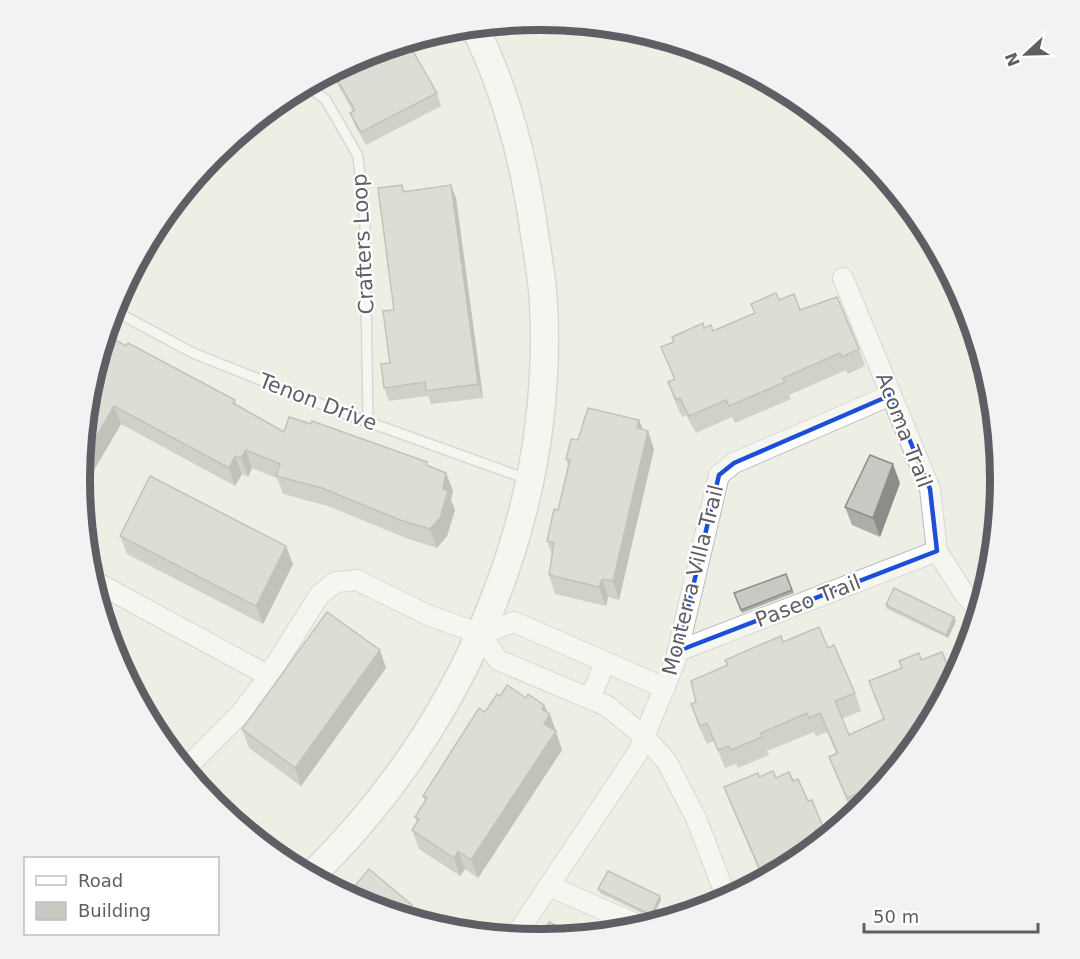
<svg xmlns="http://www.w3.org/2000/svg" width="1080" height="959" font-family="'DejaVu Sans',sans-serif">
<rect width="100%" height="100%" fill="#eeeee5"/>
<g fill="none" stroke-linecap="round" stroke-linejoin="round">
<defs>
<g id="lane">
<polyline points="306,85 326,100 358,156 365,225 368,422"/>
<polyline points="113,310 193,353 346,414 527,479"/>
</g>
<g id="street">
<polyline points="843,278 930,489 937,551 963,592 979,610"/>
<polyline points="92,580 269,676"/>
<polyline points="481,634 514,622 665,688"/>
<polyline points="678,651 937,551"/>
<polyline points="590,699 605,662"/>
<polyline points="185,769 240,714 264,683 320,594 336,582 357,580 430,616 481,634 498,660 607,706 645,737 667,762 696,818 727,899"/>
<polyline points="549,886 643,927"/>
<polyline points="510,937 520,929 637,754 676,659 719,475 734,463 891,395"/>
</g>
<path id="secondary" d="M311,876C465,725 557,512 543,295C541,273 537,251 534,230C524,160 506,90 474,26"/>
</defs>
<use href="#lane" stroke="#babbc0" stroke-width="12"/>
<use href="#street" stroke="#babbc0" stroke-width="22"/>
<use href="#secondary" stroke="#babcc2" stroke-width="30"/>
<use href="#lane" stroke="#fff" stroke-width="9"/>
<use href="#street" stroke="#fff" stroke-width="20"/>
<use href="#secondary" stroke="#fff" stroke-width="27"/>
</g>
<g fill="#aeaca7">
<polygon points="364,54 437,93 441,106 366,145 355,126 350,113 353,112 331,72"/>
<polygon points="402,185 405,191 451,185 456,198 483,398 431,404 428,396 389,401 384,388 390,363"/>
<polygon points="779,300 800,310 859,349 865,366 848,374 846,370 789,395 791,399 735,423 732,417 696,433 686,415 682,417 674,399 668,382 674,380 661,347 704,328 713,331 754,313"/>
<polygon points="126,346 235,400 236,404 284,432 428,466 446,473 453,491 451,500 455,510 447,536 437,548 406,538 328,506 283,494 277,478 252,468 248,477 242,474 235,486 121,424 81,492"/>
<polygon points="639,420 643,429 654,449 619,600 608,597 606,606 555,594 549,575 552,555 547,541 558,510 568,465 566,459 578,440"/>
<polygon points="900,483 880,537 852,525 845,507"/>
<polygon points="120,536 293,564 263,624 127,554"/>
<polygon points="786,574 794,593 742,613 734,593"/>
<polygon points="886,605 956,621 948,638 887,609"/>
<polygon points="783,642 828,648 855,693 861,711 842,719 849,735 884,720 869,681 902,668 919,653 922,735 865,805 853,815 836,775 829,757 836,753 827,732 816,736 814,732 767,751 769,755 738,768 736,764 725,768 714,741 707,744 697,722 691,704 696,702"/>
<polygon points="380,650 386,668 301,786 249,748 242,729"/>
<polygon points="500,696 526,698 544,705 557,732 556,733 562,750 478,878 465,869 460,876 419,849 412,830 417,822 415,817 425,801 423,796 485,712"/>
<polygon points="759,777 776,778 808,801 823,827 827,836 795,862 763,880 731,805 724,787"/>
<polygon points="598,889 660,896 661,900 652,918 600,893"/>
</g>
<g fill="#8d8c88">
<polygon points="451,185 456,198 483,398 478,384"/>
<polygon points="114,406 121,424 81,492 80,479 82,461"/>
<polygon points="639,420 646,438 637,428"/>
<polygon points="648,431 654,449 619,600 613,581"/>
<polygon points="246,450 252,468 248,477 241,458"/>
<polygon points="235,456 242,474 235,486 229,468"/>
<polygon points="893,464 900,483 880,537 873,518"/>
<polygon points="446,473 453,491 451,500 455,510 447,536 437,548 430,529 443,489"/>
<polygon points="286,546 293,564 263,624 256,606"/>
<polygon points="602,579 608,597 606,606 599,587"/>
<polygon points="954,617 956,621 948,638 946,635"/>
<polygon points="380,650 386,668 301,786 295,768"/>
<polygon points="544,705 549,717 550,714 562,750 478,878 471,860 544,724 542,709"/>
<polygon points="458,851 465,869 460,876 454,858"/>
<polygon points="660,896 661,900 652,918 651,915"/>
<polygon points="412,905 417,921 402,916"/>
</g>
<g fill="#cac8c2" stroke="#8d8c88" stroke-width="1.5">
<polygon points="407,41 437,93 361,132 350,113 355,110 332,71 364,54"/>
<polygon points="402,185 403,192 451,185 478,384 426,391 425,382 384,388 381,364 390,363 383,311 394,310 378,188"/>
<polygon points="776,293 779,300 794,294 800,310 837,297 859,349 842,357 840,353 783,378 785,382 729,406 726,400 689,416 680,398 676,400 668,382 675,379 661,347 674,342 672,337 703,323 704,328 711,325 713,331 755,313 751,304"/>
<polygon points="106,335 126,346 128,343 235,400 233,403 284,432 289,417 311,424 312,421 427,462 426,465 446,473 443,489 448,491 440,518 430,529 400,520 322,488 276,476 280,464 246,450 241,458 235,456 229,468 114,406 82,461 89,389"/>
<polygon points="588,408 639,420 637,428 648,431 613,581 602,579 599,587 549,575 554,543 547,541 554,509 558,510 570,460 566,459 571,439 578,440"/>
<polygon points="870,455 893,464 873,518 845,507"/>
<polygon points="150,476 286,546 256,606 120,536"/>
<polygon points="786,574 792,590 741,610 734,593"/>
<polygon points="894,588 954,617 946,635 886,605"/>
<polygon points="327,612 380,650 295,768 242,729"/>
<polygon points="819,627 828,648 834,645 855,693 835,701 849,735 884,719 869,681 902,668 899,661 919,653 921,660 942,652 953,679 922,735 883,783 847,798 829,757 838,753 820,713 809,718 807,713 761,733 762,737 731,750 729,746 718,750 707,723 700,726 691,704 696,702 691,681 728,665 725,660 781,636 783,642"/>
<polygon points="507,685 526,698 528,694 544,705 542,709 550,714 544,724 556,731 471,860 458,851 454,858 412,830 419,819 415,817 427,798 423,796 479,708 485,712 497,694 500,696"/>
<polygon points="773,771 776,778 789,772 793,781 798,779 808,801 812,800 823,827 816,830 821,841 795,862 764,879 724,787 758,773 759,777"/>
<polygon points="369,869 412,905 402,916 364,904 344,894 346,892 348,894"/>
<polygon points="608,871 660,896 651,915 598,889"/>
<polygon points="549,922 577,936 541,939"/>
</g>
<path d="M0 0H1080V959H0ZM891,395L930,489L937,551L678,651L719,475L734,463Z" fill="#eeeee5" fill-opacity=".55" fill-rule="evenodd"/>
<path fill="none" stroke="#1d4ed8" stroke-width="4.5" stroke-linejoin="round" d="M891,395L930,489L937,551L678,651L719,475L734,463Z"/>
<g text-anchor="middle" stroke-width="4.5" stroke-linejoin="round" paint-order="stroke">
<g font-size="21" fill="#5d5f65" stroke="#fff">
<text transform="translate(363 244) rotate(-93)" y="7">Crafters Loop</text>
<text transform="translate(318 402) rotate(21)" y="7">Tenon Drive</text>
<text transform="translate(904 430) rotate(69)" y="7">Acoma Trail</text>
<text transform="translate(693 580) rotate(-76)" y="7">Monterra Villa Trail</text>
<text transform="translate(808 601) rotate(-21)" y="7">Paseo Trail</text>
</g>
</g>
<path d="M0 0H1080V959H0ZM539 30H541A449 449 0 0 1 990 479V480A449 449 0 0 1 541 929H539A449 449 0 0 1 90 480V479A449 449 0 0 1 539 30Z" fill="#f2f2f3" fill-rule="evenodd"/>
<path fill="none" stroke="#5d5f65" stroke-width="8" d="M539 30H541A449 449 0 0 1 990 479V480A449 449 0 0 1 541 929H539A449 449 0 0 1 90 480V479A449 449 0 0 1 539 30Z"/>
<rect x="24" y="857" width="195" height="78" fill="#ffffff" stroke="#bebfc1" stroke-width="1.5"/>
<rect x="36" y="876" width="30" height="9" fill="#ffffff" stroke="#bebfc1" stroke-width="1.5"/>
<text x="78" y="887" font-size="18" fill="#5d5f65">Road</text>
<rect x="36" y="902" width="30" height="18" fill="#cac8c2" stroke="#bebfc1" stroke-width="1.5"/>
<text x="78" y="917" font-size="18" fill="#5d5f65">Building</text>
<g transform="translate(1026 54) rotate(248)" stroke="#ffffff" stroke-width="4.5" paint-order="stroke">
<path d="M0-4.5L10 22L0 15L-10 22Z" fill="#5d5f65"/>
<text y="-9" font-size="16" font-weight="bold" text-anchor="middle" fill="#5d5f65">N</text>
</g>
<path d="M864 923v9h174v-9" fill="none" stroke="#5d5f65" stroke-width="3"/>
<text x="873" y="923" font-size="18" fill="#5d5f65" stroke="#ffffff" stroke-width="4.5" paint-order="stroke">50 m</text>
</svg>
